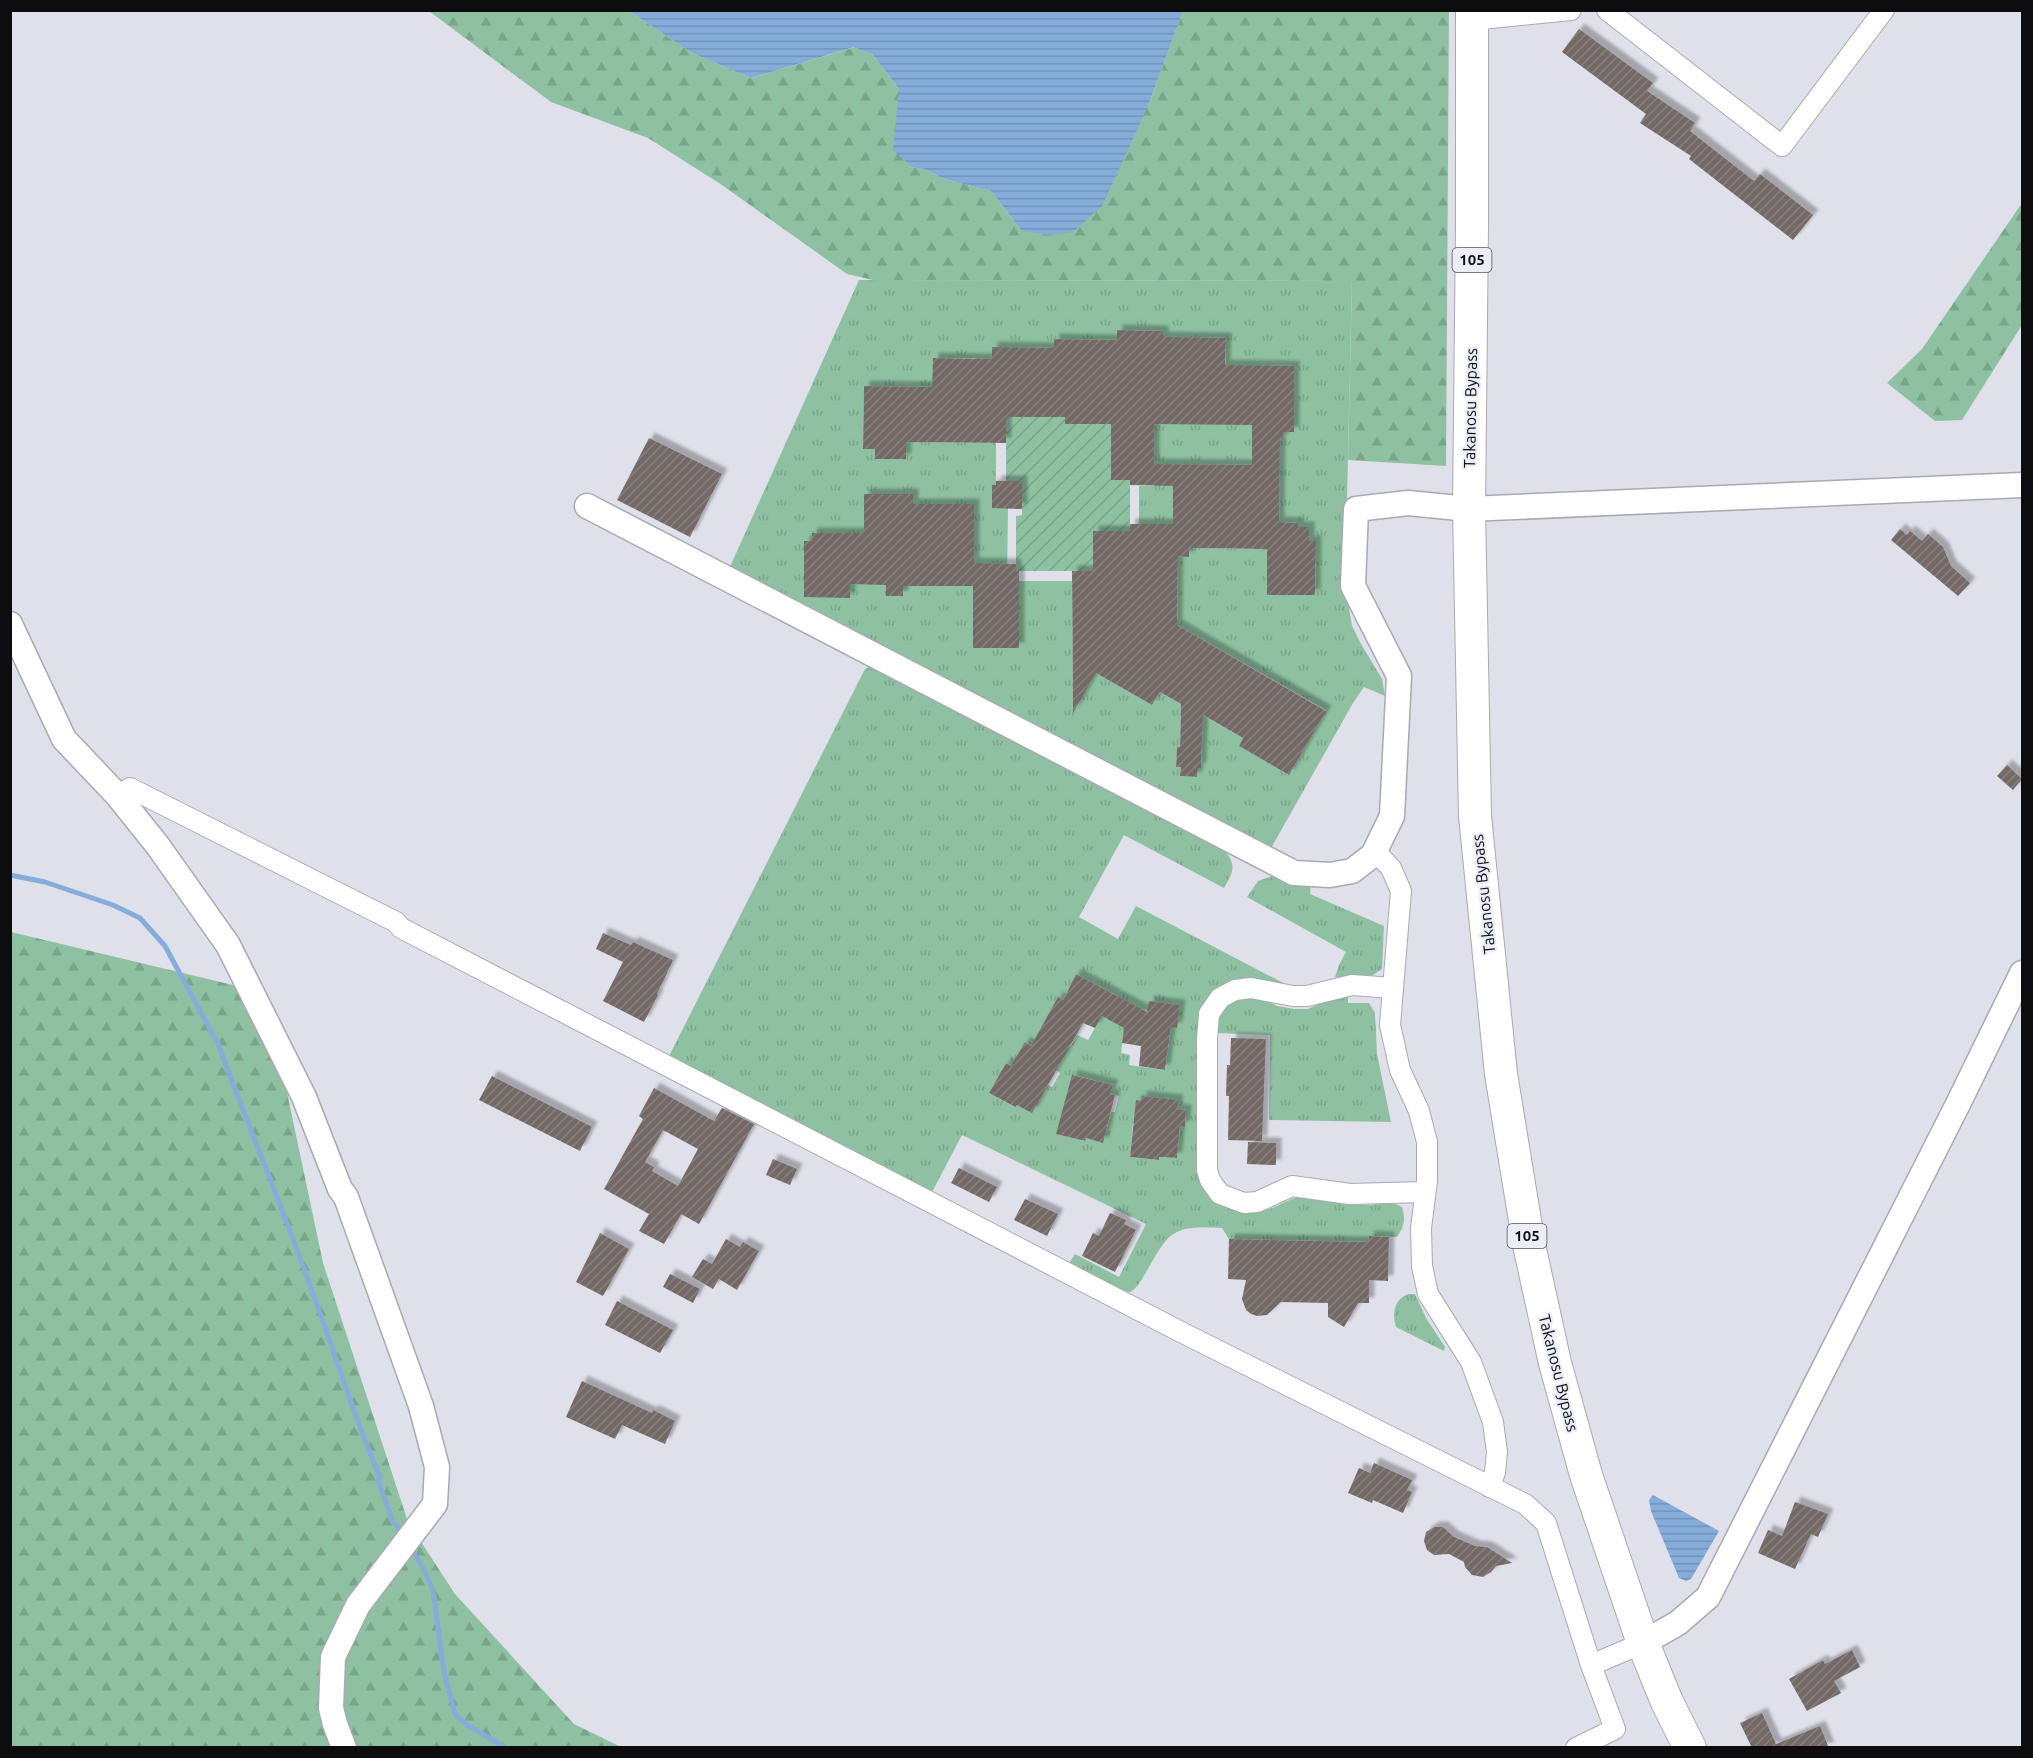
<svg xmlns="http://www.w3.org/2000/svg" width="2033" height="1758" font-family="Ubuntu,sans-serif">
<defs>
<pattern id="grass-tufts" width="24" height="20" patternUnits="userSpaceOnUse" patternTransform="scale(1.5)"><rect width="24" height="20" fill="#8ec1a2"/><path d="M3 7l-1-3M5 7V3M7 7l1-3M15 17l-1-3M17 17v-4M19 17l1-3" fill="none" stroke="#79a58a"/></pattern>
<pattern id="forest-firs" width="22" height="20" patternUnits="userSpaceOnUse" patternTransform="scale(1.5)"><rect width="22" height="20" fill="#8ec1a2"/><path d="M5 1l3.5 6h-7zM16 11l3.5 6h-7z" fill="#79a58a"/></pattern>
<pattern id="garden-furrows" width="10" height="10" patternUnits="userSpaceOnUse" patternTransform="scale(1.5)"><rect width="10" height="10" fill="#8ec1a2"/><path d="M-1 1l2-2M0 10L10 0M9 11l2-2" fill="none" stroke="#79a58a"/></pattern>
<pattern id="water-rules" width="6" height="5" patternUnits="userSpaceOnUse" patternTransform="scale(1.5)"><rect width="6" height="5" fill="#86acd9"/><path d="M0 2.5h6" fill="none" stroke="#7293b9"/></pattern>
<pattern id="building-hatch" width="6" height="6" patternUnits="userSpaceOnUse" patternTransform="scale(1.5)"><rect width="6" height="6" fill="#736a66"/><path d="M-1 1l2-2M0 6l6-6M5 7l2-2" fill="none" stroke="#87817e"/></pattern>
<filter id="shadow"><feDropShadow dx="5.5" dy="-5.5" stdDeviation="1.5" flood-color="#0004"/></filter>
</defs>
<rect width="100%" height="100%" fill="#dfe0e9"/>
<g fill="url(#grass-tufts)" fill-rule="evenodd">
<path d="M859,280L1352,281L1345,586L1352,626L1361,644L1382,679L1385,696L1364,687L1353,703L1270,850L729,569ZM1117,330L1163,331L1162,378L1226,339L1225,387L1246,366H1294V432H1283V439H1252V409L1154,424V486H1139V524L1237,525L1238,465H1279V510L1275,522L1297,523L1298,527H1309V541L1316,542L1315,595H1267V535L1254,549L1189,548V556H1178L1177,625L1326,710L1289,775L1239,746L1243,738L1197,712L1202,748L1201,768H1198L1197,777L1181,776V767H1176L1177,748L1180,747L1181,704L1160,692L1152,705L1096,673L1073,711L1072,581H1019V648H973L978,586L886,585L850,566V597H804V542L812,541V533H844L864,545V494L913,495L912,558L974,504V563L1007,580L1008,508H992V485H996V443L919,442L906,429L863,449L864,386L909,387V418H932L933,358H976L991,412L992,347L1053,403L1054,339L1100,340L1116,391Z"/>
<path d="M876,664L1225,850C1237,867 1233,871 1224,888L1124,835L1079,917L1118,939L1136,906L1287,985C1251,980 1223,968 1205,1008C1191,1039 1197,1088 1198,1122C1198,1153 1192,1185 1222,1204C1234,1212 1251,1214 1265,1210C1277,1208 1287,1199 1299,1197C1313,1194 1346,1204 1362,1205C1376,1206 1391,1200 1402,1207C1406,1220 1404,1226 1397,1237L1369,1236L1368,1242L1229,1239L1222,1228C1206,1228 1186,1225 1172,1235C1156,1246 1142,1288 1130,1292C1128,1292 1122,1291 1120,1291L1068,1265L1075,1254L1119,1277L1146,1224L962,1135L932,1192L667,1060L865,669ZM1076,974L1119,997L1108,1019L1102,1016L1088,1040L1077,1035L1070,1047L1042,1027L1058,998L1063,1000ZM1139,1009L1148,1010L1171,1027L1165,1070L1129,1065L1130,1055L1121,1053L1125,1020ZM1025,1042L1056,1060L1052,1068L1060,1073L1052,1087L1048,1085L1014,1107L989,1093L1006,1063L1012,1066ZM1078,1076L1112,1085L1110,1094L1119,1096L1115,1112H1111L1103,1142L1086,1138L1084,1141L1057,1134L1071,1102ZM1177,1109L1186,1110L1185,1126H1180L1177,1158L1159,1157V1160L1130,1157L1133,1123H1139Z"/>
<polygon points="1273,876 1311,882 1310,894 1384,926 1382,969 1370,977 1335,977 1339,965 1346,952 1247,897 1258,881"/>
<polygon points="1348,996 1348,1003 1369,1003 1375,1013 1377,1054 1391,1122 1269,1120 1270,1035 1215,1033 1219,1015 1229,1003 1243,997 1262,998 1277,1006 1294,1009 1308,1009 1330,999"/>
<path d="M1408,1294H1415L1426,1318L1445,1347L1444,1351L1396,1327C1392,1313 1394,1300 1408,1294Z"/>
</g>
<g fill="url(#forest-firs)">
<polygon points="429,11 629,11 692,53 751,78 855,47 873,55 899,89 912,167 924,169 944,179 991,191 1022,231 1148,106 1183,11 1449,11 1446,466 1348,460 1352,281 873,280 847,274 722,185 648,138 551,102"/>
<polygon points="2022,203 2022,325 1962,420 1935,421 1887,383 1922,349"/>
<polygon points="11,932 266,993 323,1263 408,1522 455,1594 574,1724 621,1747 11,1748"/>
</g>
<polygon fill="url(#garden-furrows)" points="1006,417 1065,417 1065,424 1111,424 1111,480 1130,480 1130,531 1093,531 1093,571 1016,571 1016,516 1022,515 1022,482 1006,481"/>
<g fill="url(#water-rules)">
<polygon points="629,11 1183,11 1148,106 1102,206 1073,232 1048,235 1022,231 991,191 944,179 924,169 912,167 893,150 899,89 873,55 854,47 751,78 692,53"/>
<polygon points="1653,1495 1719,1531 1691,1579 1686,1581 1679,1578 1651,1511 1649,1500"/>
</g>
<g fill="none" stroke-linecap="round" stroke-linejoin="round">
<g stroke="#86acd9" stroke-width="5">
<path d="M10,875L45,882L113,905L140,918L165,946L218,1044L226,1065C255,1142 286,1218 314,1296C336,1356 354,1418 380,1477L378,1480L392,1519L403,1536"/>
<polyline points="410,1547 423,1568 433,1590 444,1672 455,1714 467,1725 506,1748"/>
</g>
</g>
<g fill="url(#building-hatch)" fill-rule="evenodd" filter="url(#shadow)">
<polygon points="1579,29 1653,83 1647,91 1695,123 1690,131 1754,181 1760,174 1813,215 1793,240 1689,159 1691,156 1640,123 1646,114 1562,52"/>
<path d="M1117,330L1163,331V337L1226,338L1225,365L1294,366V432H1283V439H1280L1279,522L1298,523V527H1309V541H1316L1315,595H1267V549L1189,548V557L1178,556L1177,625L1326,711L1289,775L1239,746L1243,738L1203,715L1201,768H1198L1197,777L1180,776L1181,767H1176L1177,747H1180L1181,704L1160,692L1152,705L1096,673L1073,713L1072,571H1093V531H1130V524H1173V486L1130,485V480H1111V424H1065V417H1006V443L906,442V459H875V449H863L864,386L932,387L933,358L992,359V347L1054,348V339L1117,340ZM1154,424L1252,425V465L1154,464Z"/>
<polygon points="649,438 722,474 690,537 617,500"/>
<polygon points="996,481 1022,481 1022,509 992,508 992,485 996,485"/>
<polygon points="864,494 913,494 913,504 974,504 974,563 1016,564 1016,571 1019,571 1019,648 973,648 973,586 903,586 903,596 886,596 886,585 850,584 850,598 804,597 804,541 812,541 812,533 864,533"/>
<polygon points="1900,529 1907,535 1910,531 1922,541 1928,534 1943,547 1951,566 1970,583 1958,596 1891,540"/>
<polygon points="2007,765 2022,779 2013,790 1997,776"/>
<polygon points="603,933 631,945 633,942 673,960 657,994 658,995 644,1022 603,1001 623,962 596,949"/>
<polygon points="1076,974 1147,1012 1149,1001 1180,1005 1177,1028 1171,1027 1165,1070 1139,1066 1141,1046 1122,1043 1124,1028 1102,1016 1095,1028 1083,1023 1032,1113 1017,1105 1015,1107 989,1093 1006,1063 1011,1066 1025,1042 1031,1046 1058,997 1063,1000"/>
<polygon points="1231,1038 1266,1039 1262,1141 1228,1140 1229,1096 1226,1096 1227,1065 1230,1065"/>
<polygon points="1072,1075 1113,1085 1110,1094 1115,1095 1103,1143 1086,1138 1085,1141 1056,1134"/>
<polygon points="492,1076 592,1127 580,1151 479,1100"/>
<path d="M654,1088L714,1121L722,1108L754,1124L699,1224L681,1214L664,1244L639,1231L649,1214L604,1189L643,1119L639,1116ZM663,1130L698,1149L678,1186L652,1171L654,1167L645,1162Z"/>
<polygon points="1142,1096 1178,1100 1177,1109 1186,1110 1185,1127 1180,1126 1177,1158 1159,1157 1159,1160 1130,1157 1136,1100 1141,1101"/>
<polygon points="1248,1142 1276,1143 1276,1165 1247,1164"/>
<polygon points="773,1159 797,1169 790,1185 766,1175"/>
<polygon points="959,1168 997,1187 989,1202 951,1183"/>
<polygon points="1025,1199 1058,1214 1047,1236 1014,1220"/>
<polygon points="1110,1213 1126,1220 1124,1224 1136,1230 1115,1272 1082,1256 1093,1233 1099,1236"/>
<polygon points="600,1233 629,1249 603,1296 576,1282"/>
<polygon points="1369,1236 1389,1237 1388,1281 1369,1280 1369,1303 1358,1303 1344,1327 1328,1317 1328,1303 1281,1302 1267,1315 1257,1316 1251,1314 1246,1310 1242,1299 1246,1280 1228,1279 1229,1239 1368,1242"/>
<polygon points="726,1239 740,1247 743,1242 759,1251 737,1290 719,1279 713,1289 692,1277 703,1259 712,1264"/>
<polygon points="670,1274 700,1289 693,1303 663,1287"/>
<polygon points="617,1301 673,1330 660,1353 605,1325"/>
<polygon points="582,1381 652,1413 653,1410 675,1421 665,1444 622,1425 615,1439 566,1417"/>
<polygon points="1374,1463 1412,1480 1407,1490 1412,1492 1403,1513 1373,1500 1372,1503 1348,1493 1359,1468 1370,1473"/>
<polygon points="1795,1502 1828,1514 1818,1537 1811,1534 1795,1569 1758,1553 1768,1530 1782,1536"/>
<polygon points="1434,1527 1443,1527 1454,1537 1475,1546 1487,1547 1512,1563 1496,1566 1491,1572 1483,1577 1472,1575 1465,1567 1464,1562 1449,1554 1434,1555 1427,1550 1424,1541 1426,1532"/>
<polygon points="1852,1650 1860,1667 1834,1681 1841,1693 1807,1711 1789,1679 1823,1660 1825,1664"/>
<polygon points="1762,1713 1776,1744 1820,1726 1829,1748 1752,1748 1740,1723"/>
</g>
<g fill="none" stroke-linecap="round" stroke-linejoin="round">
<defs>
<g id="minor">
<polyline points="1607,10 1782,146 1884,10"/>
<polyline points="1472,20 1571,10"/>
<polyline points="118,796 130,788 396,922 401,928 1181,1332 1525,1504 1546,1523 1591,1665 1615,1729 1576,1748"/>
<polyline points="1375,851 1391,868 1401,891 1390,1025 1400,1070 1419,1111 1427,1142 1427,1181 1421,1228 1422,1266 1428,1294 1471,1362 1493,1422 1497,1452 1495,1472 1490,1487"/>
<polyline points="1393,988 1352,985 1307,996 1293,996 1251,988 1235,990 1220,998 1209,1014 1207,1040 1207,1170 1210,1180 1220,1194 1244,1203 1257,1202 1292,1186 1350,1194 1425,1192"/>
<polyline points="1591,1665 1643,1643"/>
</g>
<g id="tertiary">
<polyline points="587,506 1294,873 1330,875 1352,871 1373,855 1392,816 1399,676 1353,586 1356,509 1408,503 1469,509 2022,485"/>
<polyline points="10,624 64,739 118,796 158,846 228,945 304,1097 340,1189 346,1197 421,1406 437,1467 435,1504 358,1605 333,1657 331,1708 335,1724 344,1748"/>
<polyline points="1643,1643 1678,1623 1708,1597 1958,1104 2022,973"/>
</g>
<polyline id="trunk" points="1472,10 1472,225 1469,509 1475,816 1501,1074 1529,1245 1555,1363 1586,1475 1643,1643 1667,1702 1690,1748"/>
</defs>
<use href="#minor" stroke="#a9a9b2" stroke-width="22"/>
<use href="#tertiary" stroke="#a9a9b2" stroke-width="27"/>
<use href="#trunk" stroke="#a9a9b2" stroke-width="34"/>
<use href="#minor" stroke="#fff" stroke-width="20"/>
<use href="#tertiary" stroke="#fff" stroke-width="24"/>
<use href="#trunk" stroke="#fff" stroke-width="32"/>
</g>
<g text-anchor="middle" stroke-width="4.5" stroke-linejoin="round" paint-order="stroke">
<g fill="#ecedf7" stroke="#505055" stroke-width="1.5">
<rect x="1452.5" y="248" width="39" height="24" rx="4.5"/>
<rect x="1507.5" y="1224" width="39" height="24" rx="4.5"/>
</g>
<g font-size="15" font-weight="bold" fill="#0d0d10">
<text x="1472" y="265">105</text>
<text x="1527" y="1241">105</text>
</g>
<g font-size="16" fill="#0d0d10" stroke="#ecedf7">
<text transform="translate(1470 408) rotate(-89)" y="6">Takanosu Bypass</text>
<text transform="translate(1483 894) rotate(-96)" y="6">Takanosu Bypass</text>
<text transform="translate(1559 1373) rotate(76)" y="6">Takanosu Bypass</text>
</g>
</g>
<rect width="2033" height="1758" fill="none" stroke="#0d0d10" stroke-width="24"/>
</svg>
